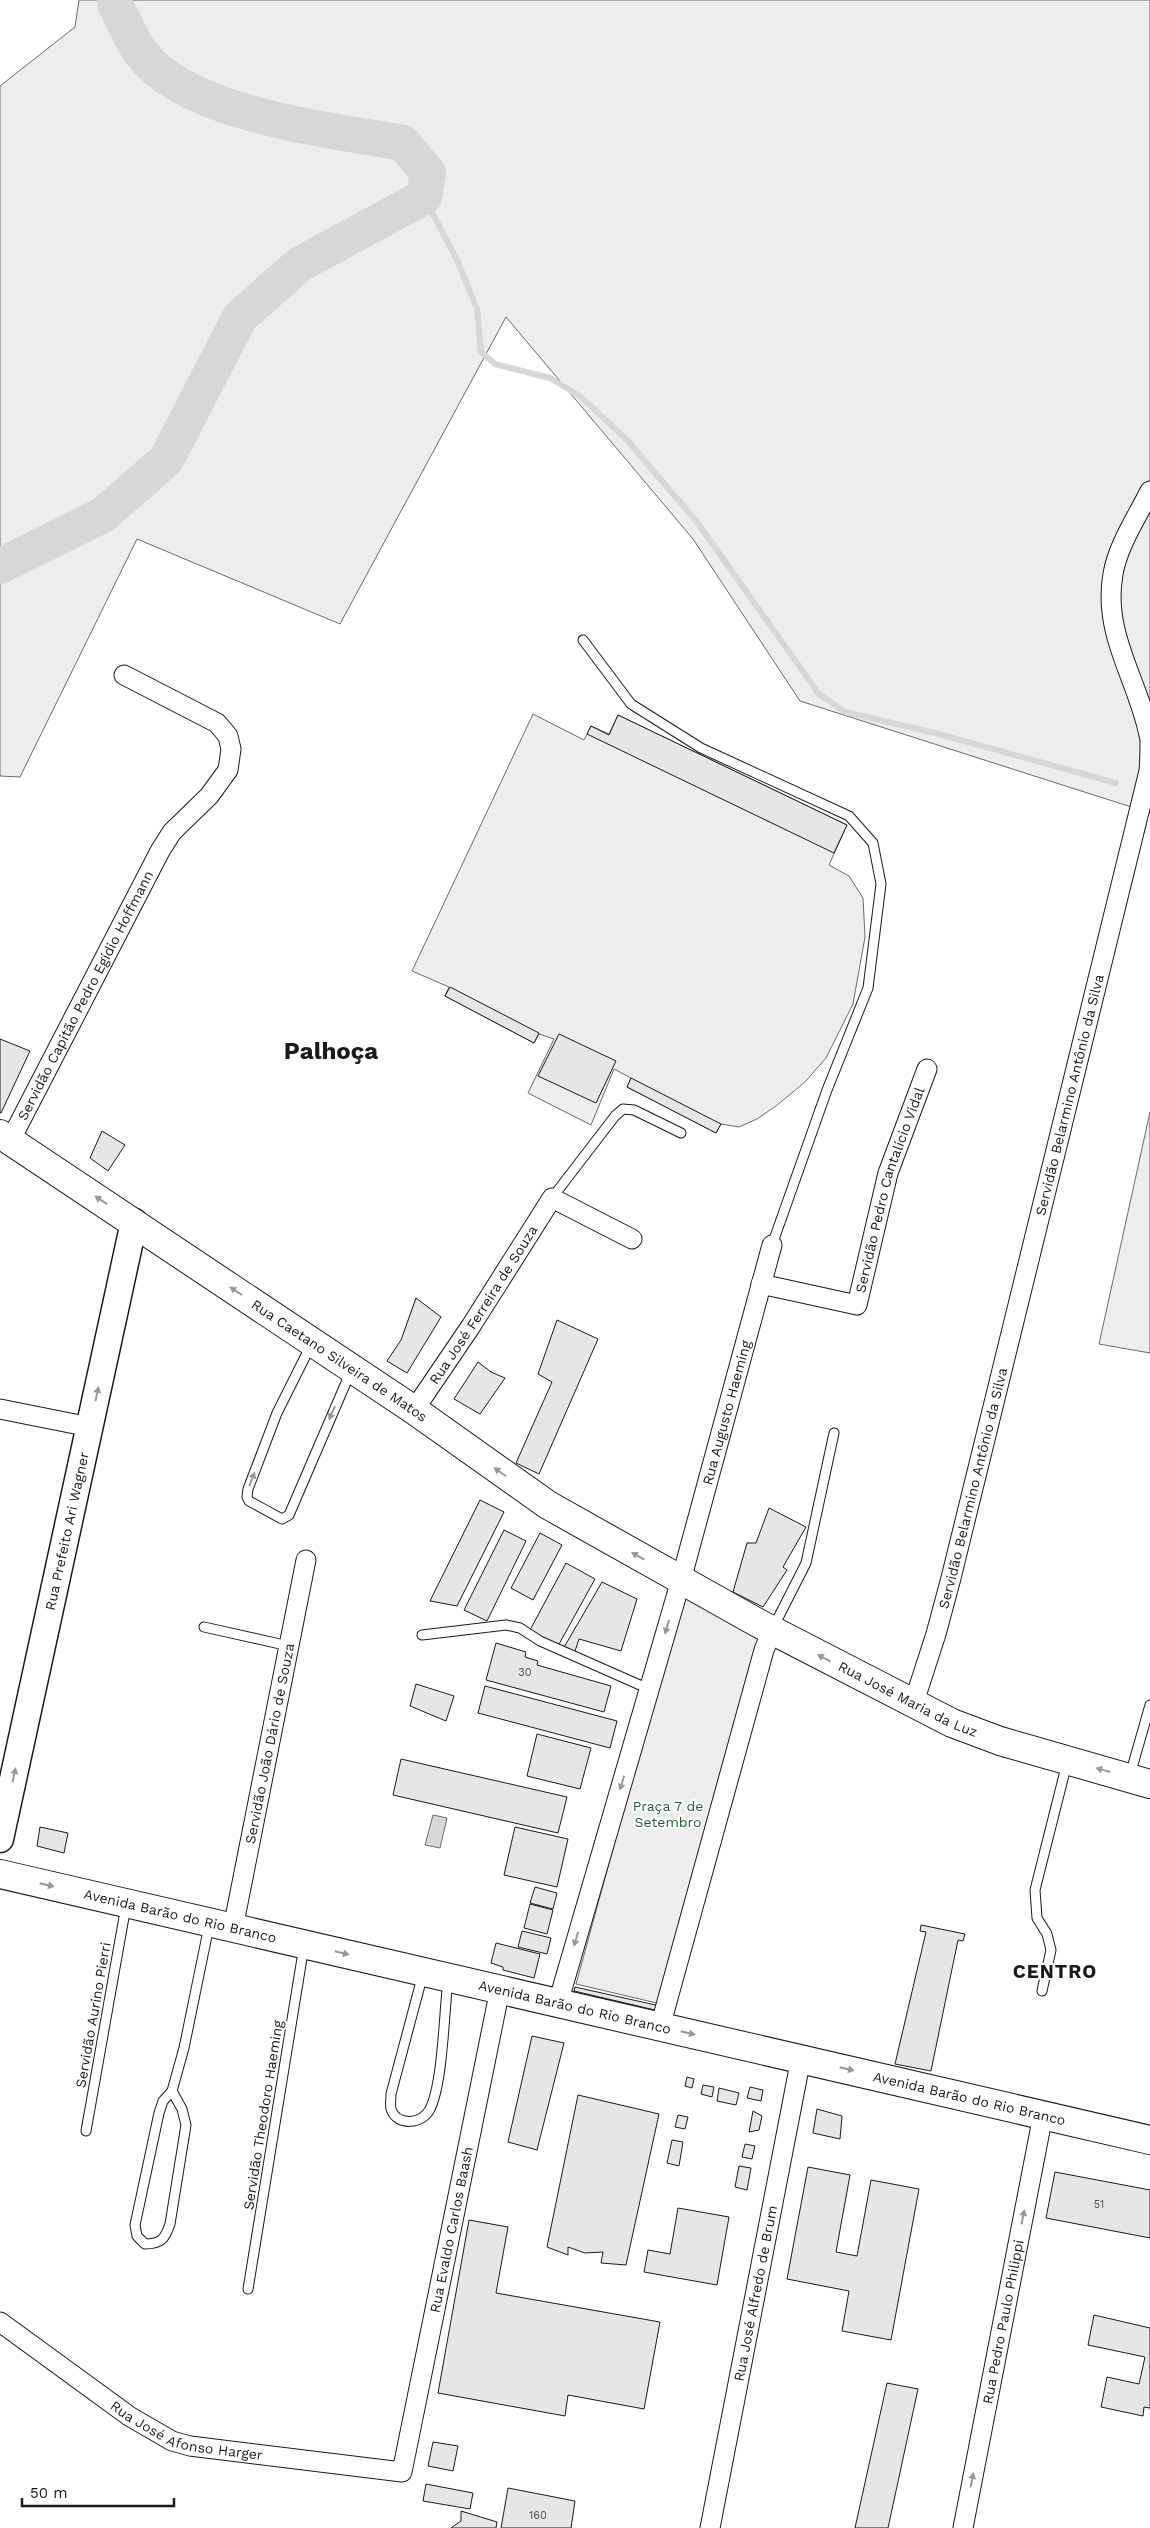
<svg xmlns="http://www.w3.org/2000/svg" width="1150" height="2528" font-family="'Work Sans',sans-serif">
<rect width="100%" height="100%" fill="#fff"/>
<g fill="#ededed" stroke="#6a6a6a">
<polygon points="79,0 1150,0 1150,813 800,701 693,539 506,317 340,624 137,539 20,777 0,776 0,86 75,27"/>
<polygon points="533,714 584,740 591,726 609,734 618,715 847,825 829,865 849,876 863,898 865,937 853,1004 826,1058 805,1082 776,1106 757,1119 739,1127 721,1124 716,1133 627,1087 631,1078 614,1069 591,1125 528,1093 554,1039 539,1034 534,1043 445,996 449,987 412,971"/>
<polygon points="1150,1112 1150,1353 1099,1344"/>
<polygon points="690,1596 757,1631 759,1644 661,2004 576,1984 681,1600"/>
</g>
<polygon fill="#d7d7d7" stroke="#6a6a6a" points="433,1815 447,1818 440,1848 425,1845"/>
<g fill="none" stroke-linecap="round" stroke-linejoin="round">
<polyline stroke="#d7d7d7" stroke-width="6" points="424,197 458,262 477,309 481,352 495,364 550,378 581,397 627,440 697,522 819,694 845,712 935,733 1116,783"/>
<path stroke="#d7d7d7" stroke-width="36" d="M0,566L103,515L166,460L240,317L300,264L424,197L428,173L403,143C331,130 187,115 141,53C131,39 124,21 116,6L115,0"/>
</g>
<g fill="#e6e6e6" stroke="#1a1a1a">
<polygon points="618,715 847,825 834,853 587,734 591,726 609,735"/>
<polygon points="450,987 539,1033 534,1043 445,996"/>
<polygon points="559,1034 616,1061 596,1103 538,1076"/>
<polygon points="0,1039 30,1051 1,1113 0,1113"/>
<polygon points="631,1078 721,1124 716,1133 627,1087"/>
<polygon points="102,1131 125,1145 108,1171 90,1158"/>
<polygon points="416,1298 441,1317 407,1373 387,1361 401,1340"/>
<polygon points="557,1320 598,1339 539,1474 516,1463 552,1382 538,1374"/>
<polygon points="478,1362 491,1372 505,1378 480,1414 454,1399"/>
<polygon points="480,1500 504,1512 457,1606 430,1601"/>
<polygon points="769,1508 806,1527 783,1567 787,1570 763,1607 733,1592 747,1543 756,1543"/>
<polygon points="504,1530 526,1541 487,1621 464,1610"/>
<polygon points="540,1533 562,1545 533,1600 511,1588"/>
<polygon points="566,1563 595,1579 558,1646 530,1630"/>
<polygon points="602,1582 637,1599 621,1651 579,1639 574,1654 563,1649"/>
<polygon points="496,1643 526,1652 525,1657 538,1661 537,1665 611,1686 604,1712 486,1680"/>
<polygon points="416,1684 454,1696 446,1721 410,1706"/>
<polygon points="485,1686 617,1721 610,1748 478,1713"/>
<polygon points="537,1734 591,1748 580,1789 527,1776"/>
<polygon points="401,1759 567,1797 558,1833 393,1795"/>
<polygon points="40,1827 68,1833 64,1853 37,1846"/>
<polygon points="515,1827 568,1839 557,1887 504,1875"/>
<polygon points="535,1887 557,1893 553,1909 530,1903"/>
<polygon points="530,1904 553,1910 547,1934 524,1928"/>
<polygon points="921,1925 965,1934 963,1941 958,1940 931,2071 895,2064 926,1932 920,1931"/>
<polygon points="522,1931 551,1938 547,1954 518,1947"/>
<polygon points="496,1943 540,1954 534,1978 503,1970 503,1967 491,1963"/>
<polygon points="575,1987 660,2006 659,2011 574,1991"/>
<polygon points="532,2036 564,2043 537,2150 508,2142"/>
<polygon points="687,2077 694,2079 692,2088 685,2086"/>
<polygon points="703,2085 714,2087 712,2097 701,2094"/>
<polygon points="750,2087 763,2090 761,2101 747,2098"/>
<polygon points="719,2088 739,2093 736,2105 717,2101"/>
<polygon points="578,2095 659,2114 626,2265 601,2263 603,2252 585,2253 568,2247 568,2255 547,2247"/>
<polygon points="817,2109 842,2116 840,2139 813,2133"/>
<polygon points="753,2111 762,2116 759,2130 749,2132"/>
<polygon points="678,2115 688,2117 685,2129 675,2127"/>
<polygon points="672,2140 683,2142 679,2166 667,2163"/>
<polygon points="745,2144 755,2146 752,2159 742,2157"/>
<polygon points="739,2166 751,2168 747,2190 735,2187"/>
<polygon points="808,2167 850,2175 836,2252 857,2256 871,2180 919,2189 891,2340 842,2331 849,2291 787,2279"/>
<polygon points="1055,2172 1150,2190 1150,2238 1046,2218"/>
<polygon points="678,2208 729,2217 717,2285 644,2272 648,2250 670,2254"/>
<polygon points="469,2220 508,2227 496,2293 660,2322 644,2409 568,2395 565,2416 438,2393"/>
<polygon points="1094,2315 1150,2328 1150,2408 1144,2407 1143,2416 1101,2407 1107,2377 1139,2384 1145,2357 1088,2345"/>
<polygon points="887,2383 918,2389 888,2528 855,2528"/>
<polygon points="433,2442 458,2446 453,2471 428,2466"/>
<polygon points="426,2484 473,2493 470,2509 423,2501"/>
<polygon points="508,2488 575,2501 571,2528 501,2528"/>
<polygon points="461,2511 497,2522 496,2528 451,2528 461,2521"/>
</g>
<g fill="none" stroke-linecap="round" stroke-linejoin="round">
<defs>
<g id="lane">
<polyline points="583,640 631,704 701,748 849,816 873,843 881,884 868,988 827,1090 772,1245"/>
<polyline points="552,1198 615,1116 623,1109 634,1110 681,1133"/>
<polyline points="311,1345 277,1413 248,1489 247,1497 249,1501 282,1519 289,1515 351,1371"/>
<polyline points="204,1627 289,1646"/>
<polyline points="773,1628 806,1563 834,1433"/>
<polyline points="422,1635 506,1625 520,1628 540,1641 649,1689"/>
<polyline points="1130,1775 1150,1705"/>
<path d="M423,1974L391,2094C391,2098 390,2104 391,2109C397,2127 423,2124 430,2109C443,2083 444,2012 448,1980"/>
<polyline points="1042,1991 1051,1950 1047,1934 1037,1918 1035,1890 1067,1763"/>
<path d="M172,2091L182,2109L186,2125L170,2224C165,2239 161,2244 145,2244L137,2236L135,2225L159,2113L163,2101L172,2091L184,2048L209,1926"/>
<polyline points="86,2131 126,1906"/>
<polyline points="248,2289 304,1946"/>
</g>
<g id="street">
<path id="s1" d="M10,1141L160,851L172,832L209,796L228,770L231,749L228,736L217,723L124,675"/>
<path id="s2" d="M761,1284L857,1305L888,1173L927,1069"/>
<polyline points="0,1409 90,1427"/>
<path id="s3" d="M414,1410L471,1326L552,1198L632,1239"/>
<path id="s4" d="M913,1705L936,1634L951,1578L1149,771C1150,761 1150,750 1150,740C1140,682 1102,636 1113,574C1118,545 1137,517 1150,491"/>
<path id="s5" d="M233,1928L306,1560"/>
<path id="s6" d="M558,2003L681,1580L772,1245"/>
<polyline points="660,2027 764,1650 772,1631"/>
<path id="s7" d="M0,2322L129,2416L172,2441L190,2446L402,2472L500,1989"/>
<path id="s8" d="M710,2528L801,2058"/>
<path id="s9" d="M963,2528L1043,2115"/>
</g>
<g id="secondary">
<path id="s10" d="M0,1839L134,1222"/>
</g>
<g id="primary">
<path id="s11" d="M0,1134L414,1410L548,1505L758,1623L952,1723L1000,1741L1150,1784"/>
<path id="s12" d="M0,1874L1150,2140"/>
</g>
</defs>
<use href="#lane" stroke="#1a1a1a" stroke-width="11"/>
<use href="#street" stroke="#1a1a1a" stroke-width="21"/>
<use href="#secondary" stroke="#1a1a1a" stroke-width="29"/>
<use href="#primary" stroke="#1a1a1a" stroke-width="30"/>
<use href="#lane" stroke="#fff" stroke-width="9"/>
<use href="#street" stroke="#fff" stroke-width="19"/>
<use href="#secondary" stroke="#fff" stroke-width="26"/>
<use href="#primary" stroke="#fff" stroke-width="28"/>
</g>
<defs><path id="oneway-solid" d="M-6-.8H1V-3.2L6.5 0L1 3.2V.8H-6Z" transform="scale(1.25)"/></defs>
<g fill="#989898">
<use href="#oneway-solid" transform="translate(101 1200) rotate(-147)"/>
<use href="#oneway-solid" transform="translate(236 1291) rotate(-146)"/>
<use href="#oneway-solid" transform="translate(97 1394) rotate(-78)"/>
<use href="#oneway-solid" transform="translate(332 1413) rotate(114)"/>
<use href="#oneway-solid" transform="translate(500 1472) rotate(-145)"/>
<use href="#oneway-solid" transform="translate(252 1479) rotate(-69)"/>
<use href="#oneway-solid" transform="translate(638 1556) rotate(-151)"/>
<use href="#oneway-solid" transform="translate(667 1627) rotate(106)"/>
<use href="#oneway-solid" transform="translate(824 1658) rotate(-152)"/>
<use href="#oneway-solid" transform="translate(1103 1770) rotate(-164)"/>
<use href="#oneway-solid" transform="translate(14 1775) rotate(-78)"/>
<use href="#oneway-solid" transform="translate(622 1783) rotate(106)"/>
<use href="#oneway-solid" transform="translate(47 1885) rotate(13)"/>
<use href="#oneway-solid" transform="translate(576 1939) rotate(106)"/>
<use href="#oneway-solid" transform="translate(342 1953) rotate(13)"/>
<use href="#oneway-solid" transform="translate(688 2033) rotate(13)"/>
<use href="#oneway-solid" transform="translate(847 2069) rotate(13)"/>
<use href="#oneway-solid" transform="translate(1023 2217) rotate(-79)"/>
<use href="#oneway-solid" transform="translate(972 2480) rotate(-79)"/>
</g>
<g text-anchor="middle" stroke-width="4" stroke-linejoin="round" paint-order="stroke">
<g font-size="11" fill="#4d4d4d">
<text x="525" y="1676">30</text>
<text x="1099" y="2208">51</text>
<text x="538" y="2519">160</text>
</g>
<g font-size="14" fill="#1a1a1a" stroke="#fff">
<text dy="5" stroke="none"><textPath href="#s1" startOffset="164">Servidão Capitão Pedro Egídio Hoffmann</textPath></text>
<text dy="5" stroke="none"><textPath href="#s4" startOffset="630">Servidão Belarmino Antônio da Silva</textPath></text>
<text dy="5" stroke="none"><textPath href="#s2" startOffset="218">Servidão Pedro Cantalício Vidal</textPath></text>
<text dy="5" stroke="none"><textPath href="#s3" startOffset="126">Rua José Ferreira de Souza</textPath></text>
<text dy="5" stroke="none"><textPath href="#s11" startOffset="408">Rua Caetano Silveira de Matos</textPath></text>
<text dy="5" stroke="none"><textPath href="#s6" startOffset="614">Rua Augusto Haeming</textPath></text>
<text dy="5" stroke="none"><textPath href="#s4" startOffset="225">Servidão Belarmino Antônio da Silva</textPath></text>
<text dy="5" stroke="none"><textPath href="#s10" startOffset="315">Rua Prefeito Ari Wagner</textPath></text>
<text dy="5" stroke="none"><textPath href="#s11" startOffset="1071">Rua José Maria da Luz</textPath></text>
<text dy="5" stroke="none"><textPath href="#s5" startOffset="188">Servidão João Dário de Souza</textPath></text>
<text dy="5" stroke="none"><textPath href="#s12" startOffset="185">Avenida Barão do Rio Branco</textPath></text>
<text dy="5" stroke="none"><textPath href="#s12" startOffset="590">Avenida Barão do Rio Branco</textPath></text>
<text transform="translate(93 2015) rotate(-80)" y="5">Servidão Aurino Pierri</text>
<text dy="5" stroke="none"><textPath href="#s12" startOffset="995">Avenida Barão do Rio Branco</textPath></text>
<text transform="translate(263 2115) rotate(-81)" y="5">Servidão Theodoro Haeming</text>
<text dy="5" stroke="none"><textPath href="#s7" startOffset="689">Rua Evaldo Carlos Baash</textPath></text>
<text dy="5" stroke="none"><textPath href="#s8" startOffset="239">Rua José Alfredo de Brum</textPath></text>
<text dy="5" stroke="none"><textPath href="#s9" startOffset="210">Rua Pedro Paulo Philippi</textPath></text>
<text dy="5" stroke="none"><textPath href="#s7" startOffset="220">Rua José Afonso Harger</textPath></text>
</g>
<g font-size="14" fill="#2b5a34" stroke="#fff">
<text x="668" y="1811">Praça 7 de<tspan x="668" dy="16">Setembro</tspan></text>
</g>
<g font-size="19" font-weight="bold" letter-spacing="1" fill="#1a1a1a" stroke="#fff">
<text x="1055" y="1978">CENTRO</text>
</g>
<g font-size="24" font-weight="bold" fill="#1a1a1a" stroke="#fff">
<text x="331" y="1059">Palhoça</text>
</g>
</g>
<path d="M22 2498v8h152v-8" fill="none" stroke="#1a1a1a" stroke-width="2.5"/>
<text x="30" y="2498" font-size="15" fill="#1a1a1a" stroke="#ffffff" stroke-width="4" paint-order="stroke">50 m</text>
</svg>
